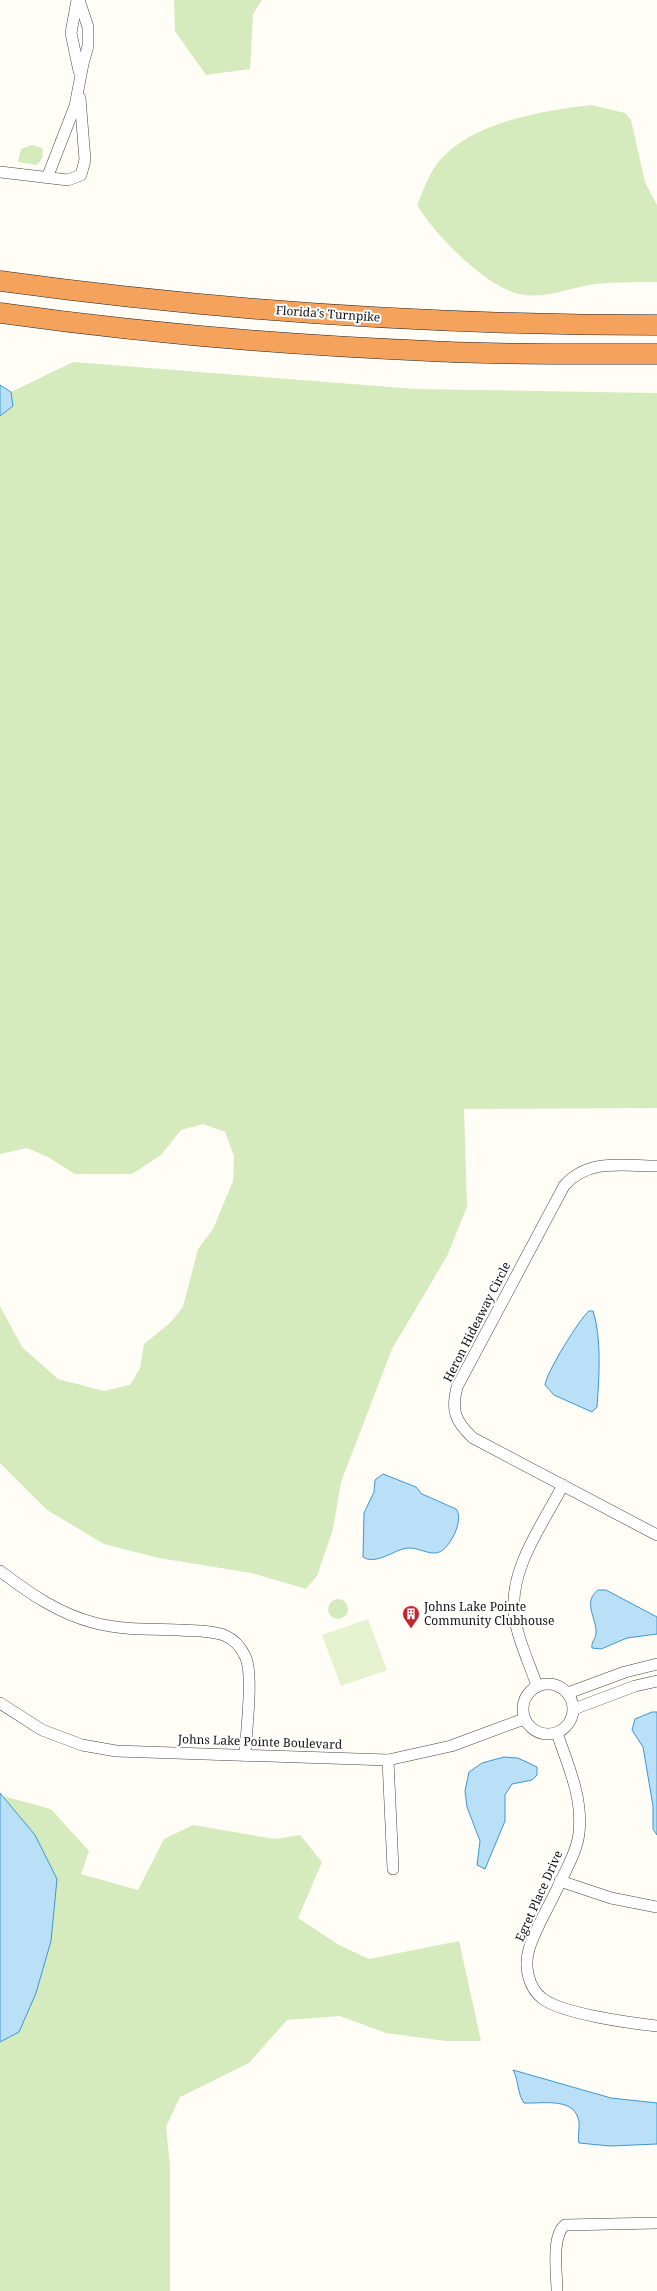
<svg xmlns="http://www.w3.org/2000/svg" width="657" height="2291" font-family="'Noto Serif',serif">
<rect width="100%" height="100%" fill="#fffdf5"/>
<g fill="#d5ebbd">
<polygon points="174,0 262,0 253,14 250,69 206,75 175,31"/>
<path d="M591,105L625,113L631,120L645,182L657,205V282C637,282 616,282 596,284C572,287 549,298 524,295C489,291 434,234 417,205C423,192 428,175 437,164C469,122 542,111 591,105Z"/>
<path d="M32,145L42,148C44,155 42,160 37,165L18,162L21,149Z"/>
<polygon points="73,362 415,389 657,393 657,1108 464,1109 467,1207 447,1256 392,1349 341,1482 333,1529 317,1576 306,1589 251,1573 159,1558 104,1544 47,1510 0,1463 0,1306 22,1347 58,1379 104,1391 130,1385 140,1368 144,1344 170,1323 183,1307 198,1249 213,1229 233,1181 234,1156 225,1132 203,1124 181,1130 161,1155 132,1174 75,1174 48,1157 27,1148 0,1154 0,416 13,406 11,392"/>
<circle cx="338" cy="1609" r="10"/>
<polygon points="3,1796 51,1809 89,1851 81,1874 138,1890 164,1839 193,1825 275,1839 300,1835 322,1862 298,1918 339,1945 369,1959 459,1941 481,2041 446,2041 386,2033 340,2016 287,2020 249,2063 180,2097 166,2127 170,2165 170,2291 0,2291 0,2042 19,2032 36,1993 51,1941 35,1835"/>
</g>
<polygon fill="#e6f2cf" points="368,1619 387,1670 341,1686 322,1635"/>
<g fill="#b9e0f7" stroke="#3f96cf">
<polygon points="0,385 11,392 13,406 0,416"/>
<path d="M589,1311H593C602,1338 599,1379 597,1407L592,1412L554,1395L545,1385C546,1373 580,1318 589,1311Z"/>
<path d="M383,1474L416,1487L422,1494L456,1509C465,1519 449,1552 436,1553C425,1554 415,1545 403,1549C392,1552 374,1565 363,1557L364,1513L374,1492L375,1480Z"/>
<path d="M598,1590H606L657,1617V1634L627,1638L601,1649L592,1648C591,1641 596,1639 596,1633C597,1619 582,1602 598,1590Z"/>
<polygon points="652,1712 657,1712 657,1835 653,1829 653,1806 643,1747 632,1730 635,1719"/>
<polygon points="504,1757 518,1758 537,1767 537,1775 532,1780 512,1784 505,1795 505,1821 485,1869 477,1865 480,1841 467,1807 465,1791 469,1772 482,1763"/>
<polygon points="0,1793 35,1835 57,1879 51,1941 36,1993 19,2032 0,2042"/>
<path d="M513,2070L611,2098L657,2103V2144L610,2146L579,2143C577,2135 581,2125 578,2118C572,2097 540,2104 524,2103C517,2093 519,2081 513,2070Z"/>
</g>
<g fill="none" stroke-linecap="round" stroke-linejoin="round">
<defs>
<g id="minor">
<polyline points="77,0 71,33 79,71"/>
<polyline points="0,172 68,180 81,175 85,160 80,98"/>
<polyline points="47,178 75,106 83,64 88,46 88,27 79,0"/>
<path d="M657,1166C623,1166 588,1158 564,1186L457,1387C451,1411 455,1421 473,1438L657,1535"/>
<path d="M0,1571C29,1593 59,1614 95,1623C122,1630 151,1629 179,1630C194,1631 209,1630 224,1635C233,1639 241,1647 245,1656C254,1673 246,1733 245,1755"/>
<circle cx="548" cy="1709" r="25"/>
<path d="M537,1686C529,1662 517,1638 514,1613C510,1567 543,1524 563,1485"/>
<polyline points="568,1693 625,1672 657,1664"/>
<polyline points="0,1703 42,1730 82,1745 116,1751 388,1760 451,1746 524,1719"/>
<polyline points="574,1709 635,1686 657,1681"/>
<path d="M557,1733C568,1766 583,1797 579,1833C577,1852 565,1871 557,1889C548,1908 535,1929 529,1949C524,1966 528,1988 543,1999C564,2014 630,2023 657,2026"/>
<polyline points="388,1760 393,1869"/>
<polyline points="560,1881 611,1898 657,1907"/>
<path d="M557,2291C557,2274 551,2236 565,2225L657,2223"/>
</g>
<g id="motorway">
<path d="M0,281C218,311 437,325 657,325"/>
<path d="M0,313C142,333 285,345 429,351C505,355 581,354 657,354"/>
</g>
</defs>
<use href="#minor" stroke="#444" stroke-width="12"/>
<use href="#motorway" stroke="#222" stroke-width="21"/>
<use href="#minor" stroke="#fff" stroke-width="11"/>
<use href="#motorway" stroke="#f5a25d" stroke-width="20"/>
</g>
<defs>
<symbol id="building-pin" viewBox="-11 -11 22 30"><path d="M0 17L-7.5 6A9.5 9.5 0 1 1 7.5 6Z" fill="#c4262e" stroke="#fff"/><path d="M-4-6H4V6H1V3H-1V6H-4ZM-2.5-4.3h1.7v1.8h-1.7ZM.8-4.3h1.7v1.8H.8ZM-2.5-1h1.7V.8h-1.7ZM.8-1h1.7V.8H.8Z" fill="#fff"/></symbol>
</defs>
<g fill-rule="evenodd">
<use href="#building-pin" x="401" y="1604" width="20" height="27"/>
</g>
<g text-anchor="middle" stroke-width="4" stroke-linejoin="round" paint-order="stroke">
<g font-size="12" fill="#111" stroke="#fff">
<text transform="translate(328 314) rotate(4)" y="4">Florida's Turnpike</text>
<text transform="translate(477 1322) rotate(-63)" y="4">Heron Hideaway Circle</text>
<text transform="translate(260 1742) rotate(2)" y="4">Johns Lake Pointe Boulevard</text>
<text transform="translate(539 1896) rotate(-66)" y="4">Egret Place Drive</text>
</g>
<g font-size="12" fill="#111" stroke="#fff" text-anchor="start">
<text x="424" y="1611">Johns Lake Pointe<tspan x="424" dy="14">Community Clubhouse</tspan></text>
</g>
</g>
</svg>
